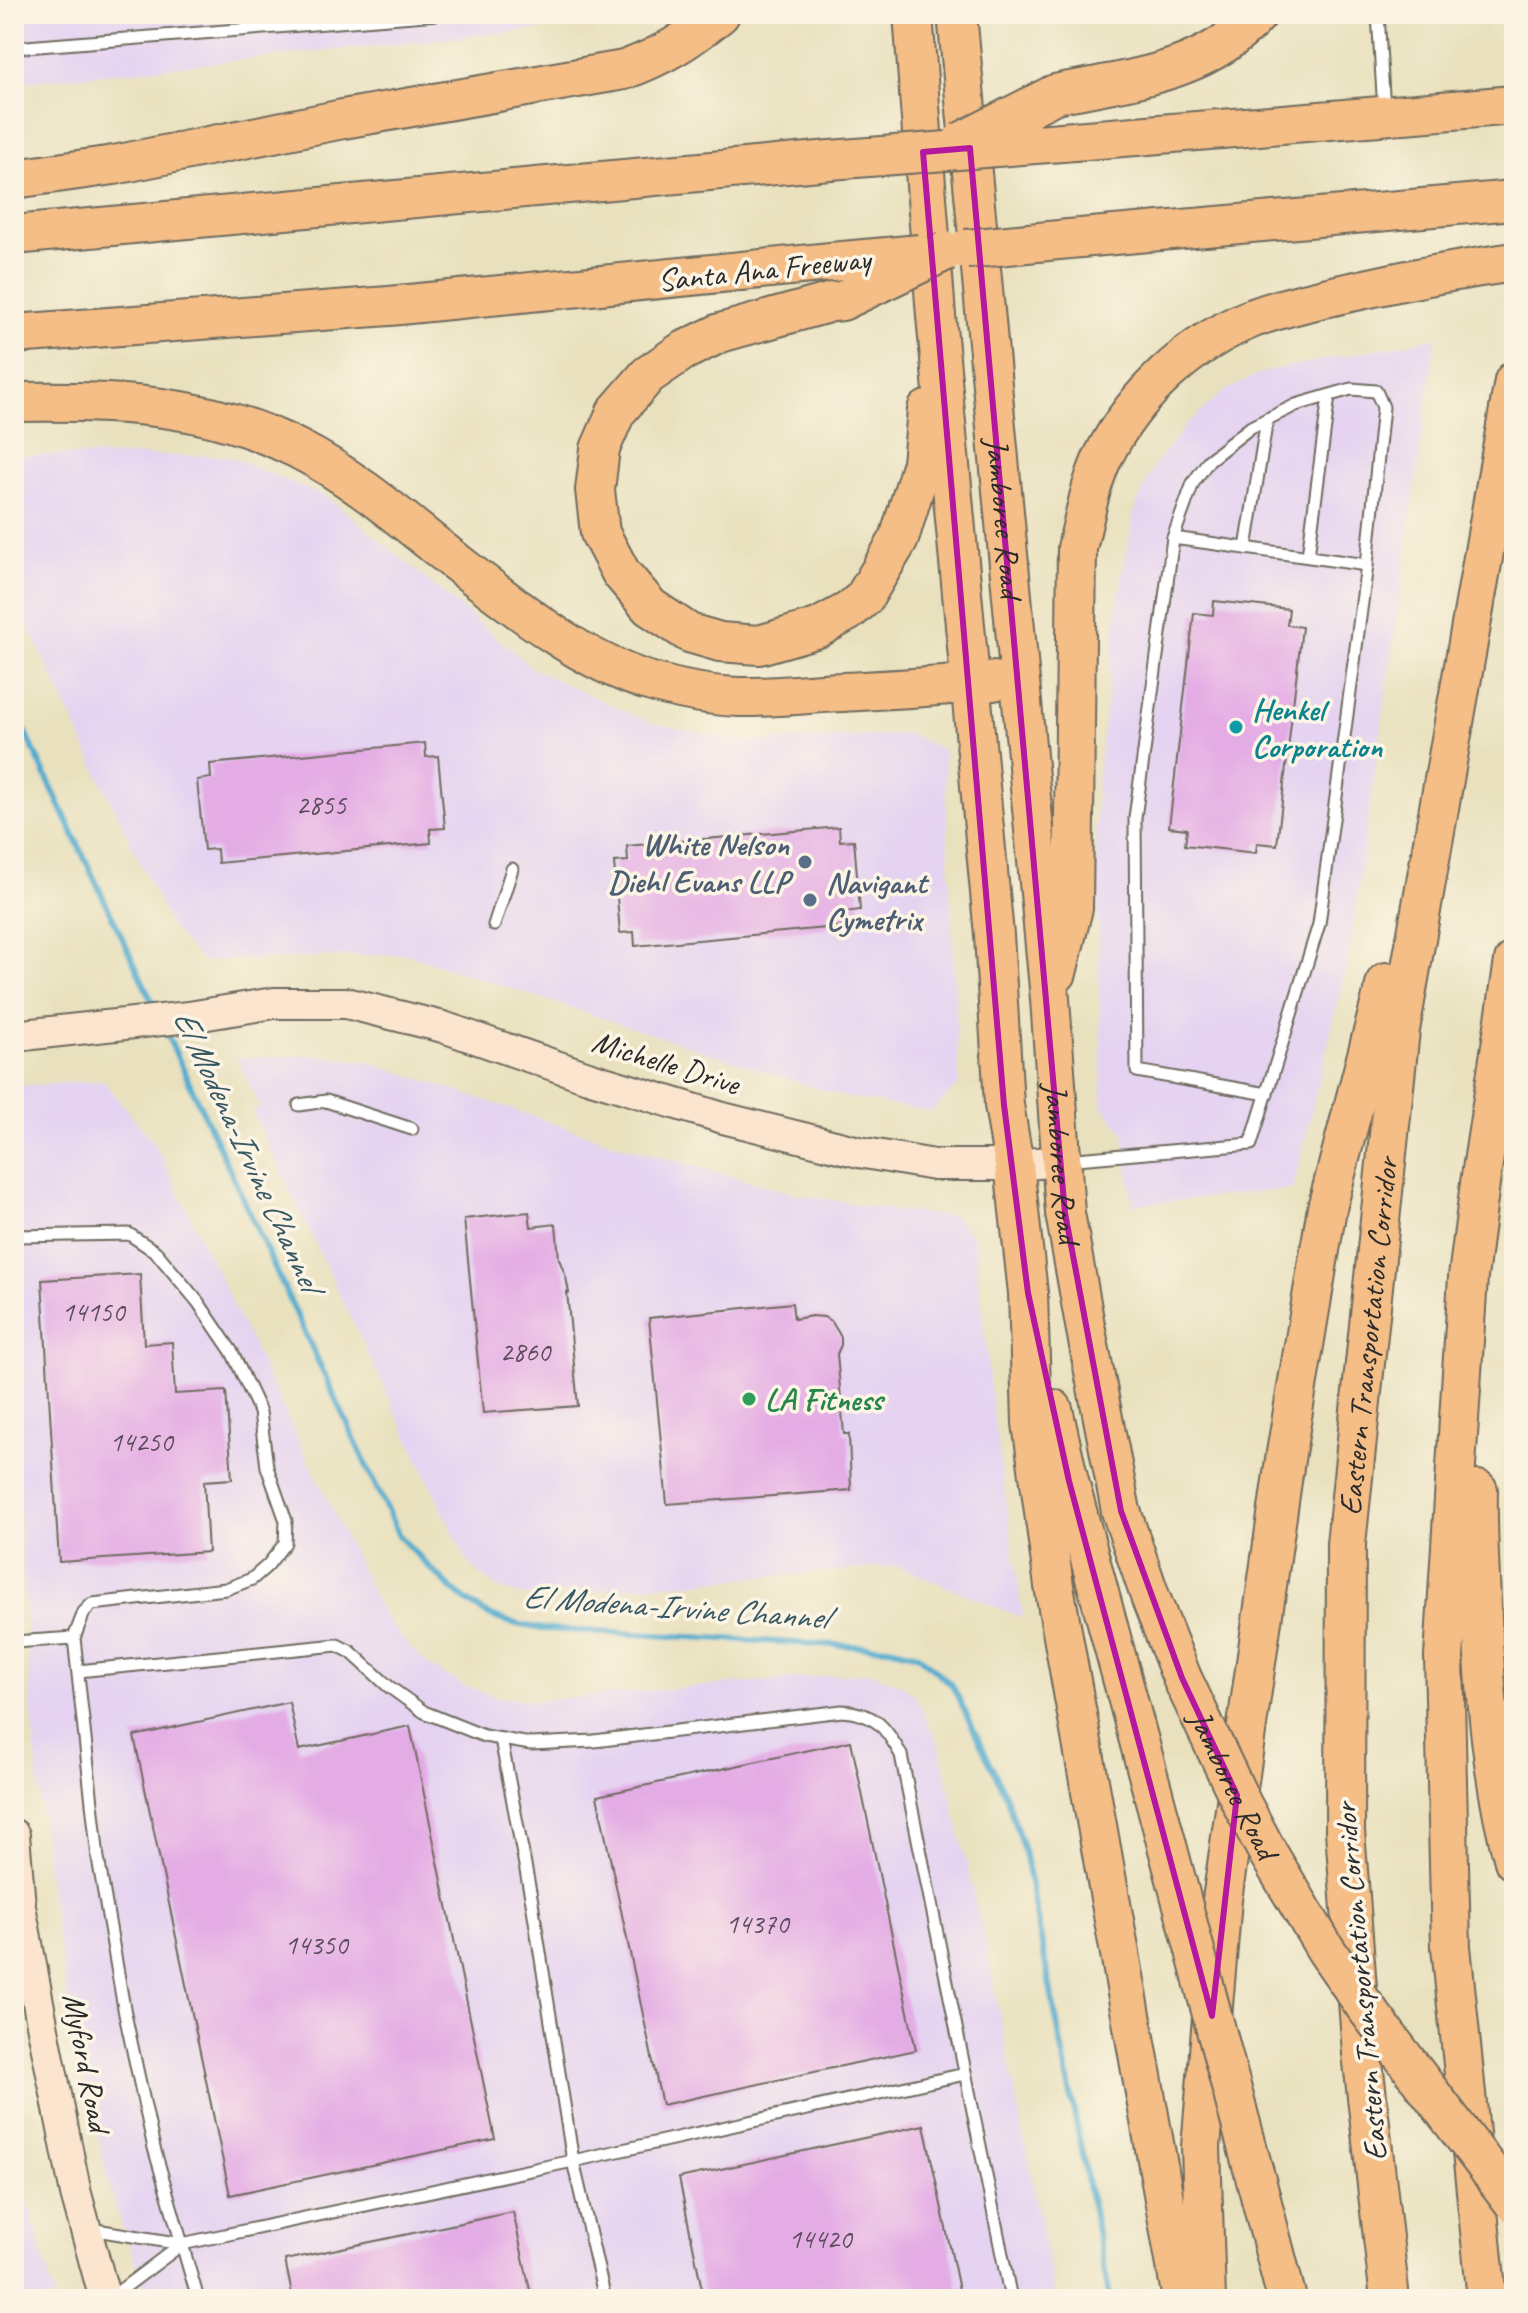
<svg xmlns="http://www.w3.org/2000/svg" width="1528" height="2313" font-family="Caveat,sans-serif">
<rect width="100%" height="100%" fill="#fcf5e5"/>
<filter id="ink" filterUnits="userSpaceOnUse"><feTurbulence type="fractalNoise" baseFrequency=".0125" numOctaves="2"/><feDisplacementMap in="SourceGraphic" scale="16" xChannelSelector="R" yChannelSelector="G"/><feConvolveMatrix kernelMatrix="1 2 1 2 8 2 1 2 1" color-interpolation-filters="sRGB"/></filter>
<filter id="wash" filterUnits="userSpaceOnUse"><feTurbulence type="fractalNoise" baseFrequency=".006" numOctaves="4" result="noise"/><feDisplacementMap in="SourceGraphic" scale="32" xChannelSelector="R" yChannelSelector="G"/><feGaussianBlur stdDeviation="1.8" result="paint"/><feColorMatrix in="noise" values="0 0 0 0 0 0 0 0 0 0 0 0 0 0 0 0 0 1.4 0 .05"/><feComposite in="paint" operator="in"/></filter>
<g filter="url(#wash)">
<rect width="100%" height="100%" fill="#e9e1be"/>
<g fill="#e5d3f1">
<polygon points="14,14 630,14 619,21 14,83"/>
<polygon points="1436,338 1348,961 1293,1189 1133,1205 1123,1131 1102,1106 1096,830 1097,781 1118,601 1134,512 1154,466 1187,424 1225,391 1266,371"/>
<polygon points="14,455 228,456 329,498 535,670 650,723 743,742 910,734 944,751 959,1084 932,1112 844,1097 406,954 202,961 171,928 14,596"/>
<polygon points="312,1055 369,1062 622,1146 796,1194 897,1211 953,1216 974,1236 992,1405 1023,1618 897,1566 526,1596 501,1590 479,1574 466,1559 252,1111 261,1106 236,1058"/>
<polygon points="103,1081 155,1144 382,1613 407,1645 430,1666 464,1686 499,1697 532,1701 870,1672 904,1686 915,1696 939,1746 985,1942 1056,2299 148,2299 110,2189 72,2025 47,1874 31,1705 14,1418 14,1086"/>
<polygon points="14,2141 25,2190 55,2299 14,2299"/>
</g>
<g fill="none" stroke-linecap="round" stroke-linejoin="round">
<g stroke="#51abce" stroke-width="6">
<polyline points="14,708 157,1012"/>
<path d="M165,1030L399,1536C423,1561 462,1604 494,1617C510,1624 526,1626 543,1629L889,1648L918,1655L952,1685L1006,1796L1024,1851L1110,2299"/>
</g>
</g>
<g id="blocks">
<g fill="#e4ace5">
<polygon points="1214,601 1289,609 1287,625 1302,627 1277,845 1257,843 1256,853 1185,845 1187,829 1169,827 1194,613 1213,615"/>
<polygon points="425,743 426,757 438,756 445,828 430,829 431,843 218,863 217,849 204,850 197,780 211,778 210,764"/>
<polygon points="839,827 840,841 854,840 860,910 846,912 847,926 635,946 634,932 620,933 614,862 628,861 627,846"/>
<polygon points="529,1212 531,1227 556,1224 559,1259 566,1277 569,1293 567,1292 578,1406 483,1413 464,1219"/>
<polygon points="140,1274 144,1344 172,1342 175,1394 226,1391 232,1479 204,1481 208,1552 59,1562 42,1280"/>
<polygon points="792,1303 794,1319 812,1316 824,1317 832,1322 841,1337 841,1345 837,1354 844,1434 849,1434 851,1490 667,1504 649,1318"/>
<polygon points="289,1702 299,1750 410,1726 495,2139 230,2195 134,1736"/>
<polygon points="851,1741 916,2050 662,2105 597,1796"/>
<polygon points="924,2125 961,2299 704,2299 679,2178"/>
<polygon points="513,2212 532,2299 293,2299 285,2260"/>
</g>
</g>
</g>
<g filter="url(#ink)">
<use href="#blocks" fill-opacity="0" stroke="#6e6b5e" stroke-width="2"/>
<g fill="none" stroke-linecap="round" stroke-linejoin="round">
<defs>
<g id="lane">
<polyline points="1378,14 1384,111"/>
<polyline points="14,48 438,14"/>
<polyline points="1173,538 1193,483 1209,460 1251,427 1296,405 1351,389 1376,391 1383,407 1367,565"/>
<polyline points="1246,548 1267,419"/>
<polyline points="1308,556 1329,396"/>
<polyline points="494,925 512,869"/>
<polyline points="299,1105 326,1101 412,1129"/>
<polyline points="1065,1160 1251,1144 1319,924 1367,565 1173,538 1135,818 1137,1071 1267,1094"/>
<polyline points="14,1236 129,1234 156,1252 198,1302 232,1352 260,1412 267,1467 286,1521 285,1543 268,1565 252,1579 226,1589 92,1604 84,1612 74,1638 98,1858 125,2014 154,2148 198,2299"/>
<polyline points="14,1642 74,1638"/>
<path d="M78,1671L337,1645L351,1652L388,1686L424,1712L484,1736L531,1744L594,1741L842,1711C875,1713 886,1727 901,1755L1011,2299"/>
<polyline points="501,1739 532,1902 573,2161 605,2299"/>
<polyline points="90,2229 182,2244 573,2161 965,2074"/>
<polyline points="109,2299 182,2244"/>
</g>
<g id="secondary">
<polyline points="14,1036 189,1017 274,1003 346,1003 443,1027 588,1077 723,1118 859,1152 934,1165 1014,1165 1062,1161"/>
<polyline points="14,1835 20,1906 43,2029 76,2194 105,2299"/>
</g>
<g id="highway">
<polyline points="913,14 936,316 994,935 1004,1105 1014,1165 1028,1293 1032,1423 1054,1586 1182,2299"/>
<path id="s1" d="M957,14L1050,999L1065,1213L1085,1325L1121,1511L1151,1599L1182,1678"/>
<path d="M1055,94C1129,79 1205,74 1258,14"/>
<polyline points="1062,142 1514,105"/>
<path d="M14,179L114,165L343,119L624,70C665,55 686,41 720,14"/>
<polyline points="14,235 830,160"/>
<polyline points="1069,239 1514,200"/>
<polyline points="832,302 720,333 683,351 648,375 616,412 600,449 595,490 600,533 621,573 650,607 689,633 720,642 759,645 818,628 849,611 864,598 899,539 922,463 927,410"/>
<polyline points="14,334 389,306 831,262"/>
<path d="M14,402C115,401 205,402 298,449C359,480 411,527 465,569C520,611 578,658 645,680C675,689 709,696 740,697C774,698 809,693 843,692C894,689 944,687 994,681"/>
<path d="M1057,973L1073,908L1077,548C1085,517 1090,483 1104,455C1135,394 1190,343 1253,318C1289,305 1328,297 1365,289C1414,278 1464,269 1514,262"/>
<polyline points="1053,1409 1069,1481 1160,1819"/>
<path d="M1478,1490C1477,1533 1480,1576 1482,1619C1486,1700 1492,1782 1514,1861"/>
<polyline points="1261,2199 1287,2299"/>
<polyline points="1206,2299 1201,2147 1222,1900 1286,1453 1327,1208 1386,982"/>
<path id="s2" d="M1390,2299L1362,2053L1345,1831L1346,1544L1400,1030L1514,381"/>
<polyline points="1487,2299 1451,1947 1444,1657 1468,1277 1480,1183 1514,961"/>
</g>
</defs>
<use href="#lane" stroke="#6e6b5e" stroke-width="15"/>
<use href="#secondary" stroke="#6e6b5e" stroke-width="34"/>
<use href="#highway" stroke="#6e6b5e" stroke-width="42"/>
<use href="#lane" stroke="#fff" stroke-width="11"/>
<use href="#secondary" stroke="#fbe5cf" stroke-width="30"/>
<use href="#highway" stroke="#f6be87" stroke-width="38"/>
<defs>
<g id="highway-bridge">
<polyline points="961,142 1055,94"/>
<polyline points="830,160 1062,142"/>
<polyline points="966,249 1069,239"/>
<polyline points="831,262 920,254"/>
<polyline points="832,302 842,301 946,251"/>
<path id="s3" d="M1182,1678L1242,1804L1268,1853L1326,1950L1364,2005L1514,2203"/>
<polyline points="1160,1819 1261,2199"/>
</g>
</defs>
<use href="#highway-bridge" stroke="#6e6b5e" stroke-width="42" stroke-linecap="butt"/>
<use href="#highway-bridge" stroke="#f6be87" stroke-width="38"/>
</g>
</g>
<path fill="none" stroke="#b5179e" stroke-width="6" stroke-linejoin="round" d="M970,148L1065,1213L1121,1511L1182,1678L1237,1795L1212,2016L1069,1481L1028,1293L1004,1105L923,152Z"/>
<circle fill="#0f9aa8" stroke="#fcf5e5" stroke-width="3" cx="1236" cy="727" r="8"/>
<g fill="#5c6f8a" stroke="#fcf5e5" stroke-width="3">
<circle cx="805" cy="862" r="8"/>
<circle cx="810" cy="900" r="8"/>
</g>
<circle fill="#2e9e5b" stroke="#fcf5e5" stroke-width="3" cx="749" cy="1399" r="8"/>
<g text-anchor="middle" stroke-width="7" stroke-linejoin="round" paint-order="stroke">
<g font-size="28" fill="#594b5a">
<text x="321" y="814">2855</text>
<text x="93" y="1321">14150</text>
<text x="525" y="1361">2860</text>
<text x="141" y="1451">14250</text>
<text x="757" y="1933">14370</text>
<text x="316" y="1954">14350</text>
<text x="820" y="2248">14420</text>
</g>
<g font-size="32" fill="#2b2b2b" stroke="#fcf5e5">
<text transform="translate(764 269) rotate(-6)" y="11">Santa Ana Freeway</text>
<text dy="11" stroke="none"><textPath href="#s1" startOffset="506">Jamboree Road</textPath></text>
<text transform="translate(666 1062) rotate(17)" y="11">Michelle Drive</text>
<text dy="11" stroke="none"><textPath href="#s1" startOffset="1154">Jamboree Road</textPath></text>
<text dy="11" stroke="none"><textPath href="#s2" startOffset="966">Eastern Transportation Corridor</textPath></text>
<text dy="11" stroke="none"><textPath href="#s3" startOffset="118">Jamboree Road</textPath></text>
<text transform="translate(1360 1982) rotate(-95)" y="11">Eastern Transportation Corridor</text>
<text transform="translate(87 2062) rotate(79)" y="11">Myford Road</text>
</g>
<g font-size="32" font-weight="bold" fill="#0d838f" stroke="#fcf5e5" text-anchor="start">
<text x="1252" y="720">Henkel<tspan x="1252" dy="37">Corporation</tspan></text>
</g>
<g font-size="32" font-weight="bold" fill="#4e5e75" stroke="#fcf5e5" text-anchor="end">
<text x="789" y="855">White Nelson<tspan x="789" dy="37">Diehl Evans LLP</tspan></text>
<text x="826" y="893" text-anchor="start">Navigant<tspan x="826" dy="37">Cymetrix</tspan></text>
</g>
<g font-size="32" font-weight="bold" fill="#27864d" stroke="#fcf5e5" text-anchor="start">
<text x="765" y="1410">LA Fitness</text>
</g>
<g font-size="34" font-style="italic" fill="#385864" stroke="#fcf5e5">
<text transform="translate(248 1149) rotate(65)" y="12">El Modena-Irvine Channel</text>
<text transform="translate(675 1606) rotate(4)" y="12">El Modena-Irvine Channel</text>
</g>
</g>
<rect width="1528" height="2313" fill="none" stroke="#fcf5e5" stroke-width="48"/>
</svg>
